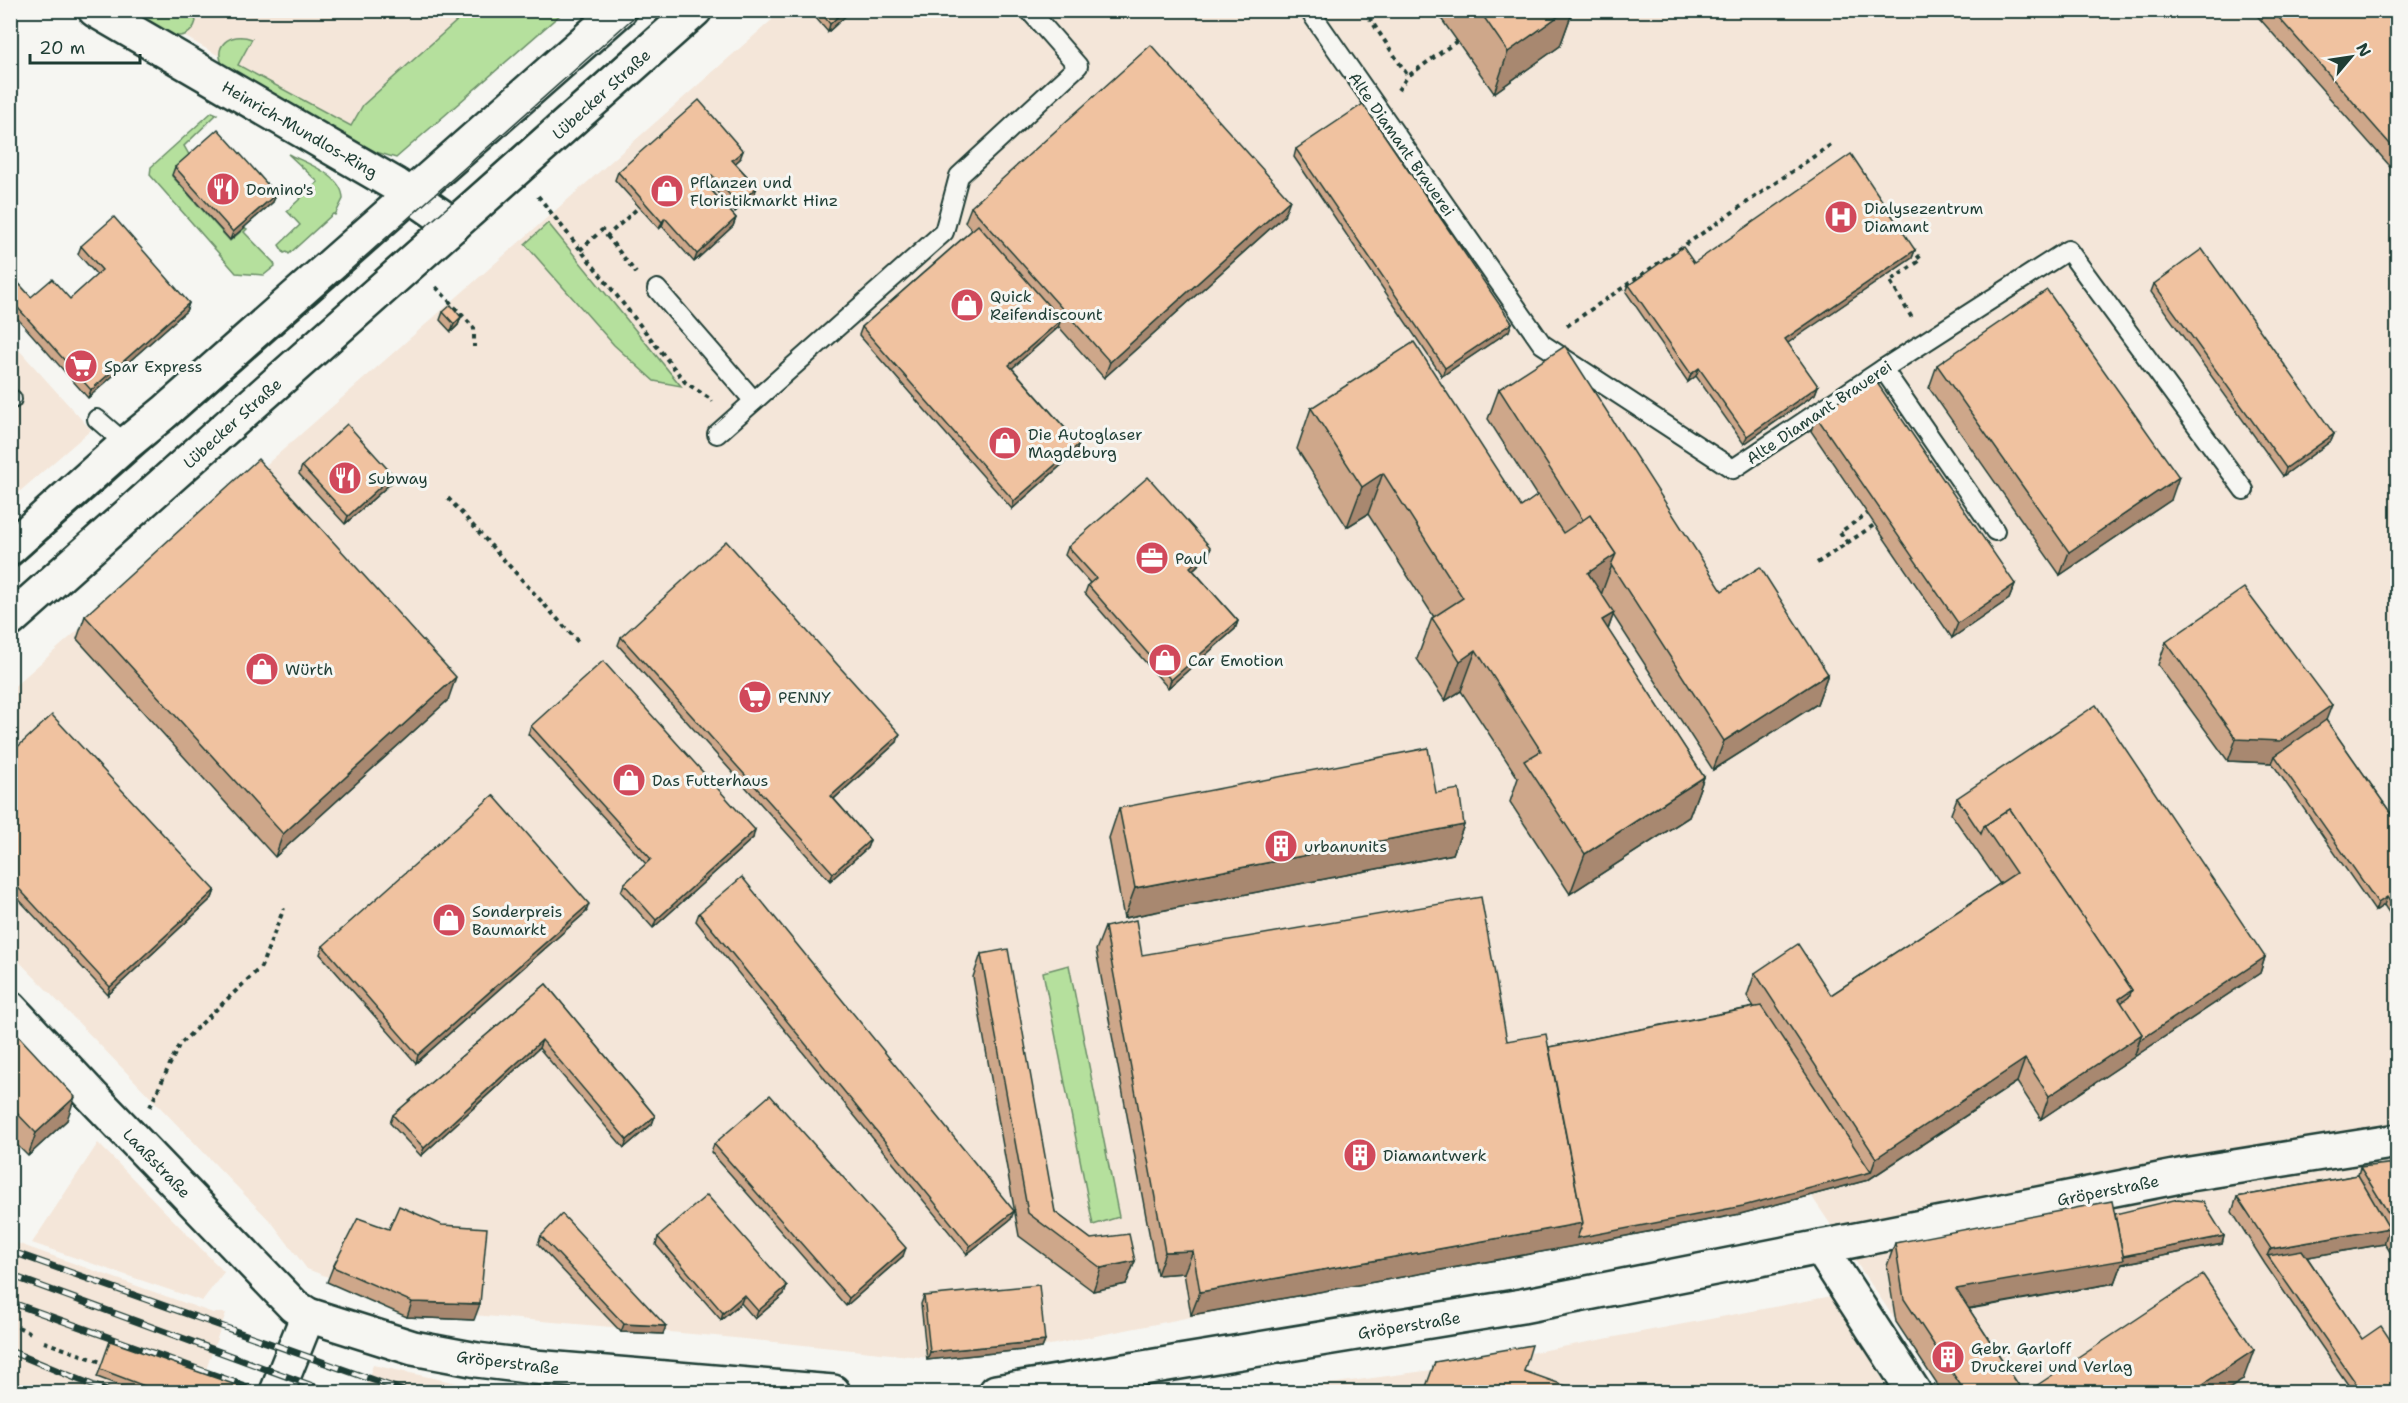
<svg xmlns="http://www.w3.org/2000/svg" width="2408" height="1403" font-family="'Shantell Sans',sans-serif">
<rect width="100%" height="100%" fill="#f6f6f2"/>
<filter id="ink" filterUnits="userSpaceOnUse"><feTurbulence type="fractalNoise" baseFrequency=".0167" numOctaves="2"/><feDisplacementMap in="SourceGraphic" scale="12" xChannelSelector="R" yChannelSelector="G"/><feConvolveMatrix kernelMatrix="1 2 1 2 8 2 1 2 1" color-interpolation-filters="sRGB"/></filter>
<g filter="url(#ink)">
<g fill="#f4e6d9">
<polygon points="157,11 530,11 375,144 182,35"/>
<polygon points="782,11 2397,11 2397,1392 1944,1392 1810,1194 1040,1347 929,1358 715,1336 415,1310 307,1269 273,1224 11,953 10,690"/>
<polygon points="10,340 91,430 11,499 10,499"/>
<polygon points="98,1143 224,1272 202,1301 32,1243"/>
<polygon points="11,1241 213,1313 226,1313 198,1392 11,1392"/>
<polygon points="1832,1296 1891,1392 1269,1392 1432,1370 1530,1353"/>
<polygon points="373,1365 498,1392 364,1392"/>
</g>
<g fill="#b5e09d" stroke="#6a8e68" stroke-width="1.5">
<path d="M560,10L562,13L396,158L376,152L225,69C210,46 230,31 252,39L238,65L351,126L363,105L468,11Z"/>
<path d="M120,11H157L162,16L168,11H191L196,21C187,56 137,20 120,11Z"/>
<polygon points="212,112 217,114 184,146 191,158 172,176 230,241 245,228 247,229 244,232 274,263 275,266 264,275 236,273 150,175 151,167"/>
<path d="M288,154C306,163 343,175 343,199L335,215L333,214L289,254L287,252L284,253L279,245L300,225L287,211L318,182Z"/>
<polygon points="548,223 681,386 654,381 614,345 525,244"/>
<polygon points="1069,965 1119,1217 1093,1225 1043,972"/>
</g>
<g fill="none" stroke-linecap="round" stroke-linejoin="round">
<defs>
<g id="service">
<polyline points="1309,10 1542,344 1733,469 1883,369 2068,250 2244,490"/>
<polyline points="657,289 754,401"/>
<polyline points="1883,369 1995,531"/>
<polyline points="10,398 12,399"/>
<polyline points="97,419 126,444"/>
<polyline points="717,434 944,232 959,176 1078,66 1029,10"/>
</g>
<g id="minor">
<polyline points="95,10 396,185 454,225"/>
<polyline points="10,1008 92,1096 294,1306 308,1315 413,1348 477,1360 534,1367 833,1392"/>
<polyline points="1820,1247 1914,1392"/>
<polyline points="277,1392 308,1315"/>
<polyline points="996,1392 1522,1306 2190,1174 2398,1141"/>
</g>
<g id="secondary">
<polyline points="10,548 126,444 165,412 620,10"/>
<polyline points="10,620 695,10"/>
</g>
</defs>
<use href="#service" stroke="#1f3d34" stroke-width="22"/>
<use href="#minor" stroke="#1f3d34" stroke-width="38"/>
<use href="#secondary" stroke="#1f3d34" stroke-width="38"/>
<g stroke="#1f3d34" stroke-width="4" stroke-dasharray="4.5 4.5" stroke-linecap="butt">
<polyline points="1364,10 1408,76 1457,41"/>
<polyline points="1398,90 1408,76"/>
<polyline points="538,196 685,382 713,401"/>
<polyline points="607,236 636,273"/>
<polyline points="1912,248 1921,260 1890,281 1912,318"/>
<polyline points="580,250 602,230 607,236 639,207"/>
<polyline points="436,287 474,328 474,347"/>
<polyline points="1567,326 1832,144"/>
<polyline points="448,498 580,644"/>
<polyline points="1848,543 1840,532 1867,514"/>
<polyline points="1817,563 1874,525"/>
<polyline points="150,1107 179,1045 261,967 284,908"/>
<polyline points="18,1327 33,1334"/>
<polyline points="44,1342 107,1364"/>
</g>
<use href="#service" stroke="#f6f6f2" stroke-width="18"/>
<use href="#minor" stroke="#f6f6f2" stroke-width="33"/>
<use href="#secondary" stroke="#f6f6f2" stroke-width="33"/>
<g stroke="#1f3d34" stroke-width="1.5">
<polyline points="10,573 642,10"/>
<polyline points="10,596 669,10"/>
</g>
<defs>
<g id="rail">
<polyline points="10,1251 407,1392"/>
<polyline points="10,1275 329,1392"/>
<polyline points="10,1302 262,1392"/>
<polyline points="10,1351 109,1392"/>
<polyline points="10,1384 34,1392"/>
</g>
</defs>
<use href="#rail" stroke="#1f3d34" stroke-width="7"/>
<use href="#rail" stroke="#f6f6f2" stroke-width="4.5" stroke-dasharray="14" stroke-linecap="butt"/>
</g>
<g fill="#cea78a" stroke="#1f3d34" stroke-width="1.5">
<polygon points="809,10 852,10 828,32"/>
<polygon points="1435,10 1573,10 1560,46 1494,93"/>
<polygon points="2252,10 2397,10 2397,174"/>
<polygon points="1296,149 1509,331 1442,376 1294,157"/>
<polygon points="740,159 735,163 757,187 754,195 735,212 709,183 707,185 736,218 733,226 694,262 662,226 659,229 615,180 618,172"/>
<polygon points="175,167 276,194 273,202 230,240 172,175"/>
<polygon points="971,207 1284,216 1104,378 1059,327 1012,368 1079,444 1076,452 1012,509 859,335 862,327 972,230 965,222"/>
<polygon points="81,246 189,303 186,311 88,398 10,310 10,274 31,297 70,299 97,275 78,254"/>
<polygon points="1915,250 1912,258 1787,343 1818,386 1815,394 1744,444 1696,376 1688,382 1626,292 1629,285 1694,263"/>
<polygon points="2154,284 2334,434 2331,441 2283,476 2151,292"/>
<polygon points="443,312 461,317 458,325 451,332 440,320"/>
<polygon points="1937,365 2171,500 2060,575 1929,388"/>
<polygon points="1499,389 1722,591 1828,674 1817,704 1713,770 1613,615 1608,630 1704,777 1689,817 1570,894 1510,802 1518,778 1461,691 1445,701 1417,659 1432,618 1434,617 1368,514 1347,527 1297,449 1311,408 1521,507 1537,496 1488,419"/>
<polygon points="1816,416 2015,584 2009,599 1952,638 1811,431"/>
<polygon points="302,466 393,475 391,483 345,524 299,474"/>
<polygon points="1068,547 1208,556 1193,570 1238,621 1235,629 1168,688 1085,593 1088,585 1090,583 1065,555"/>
<polygon points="85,616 448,700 275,857 77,639"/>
<polygon points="621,637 897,742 834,799 870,840 867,848 830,881 618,645"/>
<polygon points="2166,642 2326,720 2397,822 2397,925 2384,905 2375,911 2272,763 2228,761 2158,665"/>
<polygon points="531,726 753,838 653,928 621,892 624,884 646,864 528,734"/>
<polygon points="10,754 215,890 212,898 108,995 10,890"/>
<polygon points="1436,793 1464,825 1453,854 1124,918 1109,838 1119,808"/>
<polygon points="1957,798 2265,957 2260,973 2041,1119 2017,1082 1868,1180 1740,1214 1574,1246 1191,1315 1184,1273 1157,1275 1096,950 1105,927 1142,955 1507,1041 1549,1047 1754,1007 1747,996 1755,973 1831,995 2000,884 1951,814"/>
<polygon points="586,912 416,1063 320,954 323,946"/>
<polygon points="699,913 1011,1219 967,1254 696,921"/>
<polygon points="981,954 1055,1212 1091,1239 1135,1261 1126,1284 1093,1291 1019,1236 973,977"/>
<polygon points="546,984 655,1116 652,1124 624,1148 539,1048 421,1156 390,1123 393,1115"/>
<polygon points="10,1027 67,1120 28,1156 10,1138"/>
<polygon points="714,1144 903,1256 846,1306 711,1152"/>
<polygon points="2397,1163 2397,1263 2384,1242 2384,1244 2307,1257 2397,1392 2353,1392 2265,1264 2232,1212 2237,1197 2358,1175 2360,1167"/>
<polygon points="2115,1214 2224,1236 2222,1244 2122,1264 2115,1283 1969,1309 2023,1392 1942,1392 1896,1322 1887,1266 1895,1243"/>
<polygon points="541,1236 666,1326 663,1334 621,1332 538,1244"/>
<polygon points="658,1237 787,1286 784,1294 755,1319 741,1303 721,1320 656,1245"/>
<polygon points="333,1267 474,1320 407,1317 327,1282"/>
<polygon points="924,1296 1045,1341 1042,1348 927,1360 921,1304"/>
<polygon points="100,1369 256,1392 137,1392 97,1377"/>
</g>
<g fill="#a88870" stroke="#1f3d34" stroke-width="1.5">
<polygon points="845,10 852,10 828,32 830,24"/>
<polygon points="1567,10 1573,10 1560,46 1494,93 1508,52"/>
<polygon points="743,151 740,159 730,168 732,160"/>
<polygon points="712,175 709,183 702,190 704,182"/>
<polygon points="757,187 754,195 735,212 738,204"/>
<polygon points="276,194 273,202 230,240 233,232"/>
<polygon points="1290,200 1284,216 1104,378 1110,362"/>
<polygon points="665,218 662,226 659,229 662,222"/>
<polygon points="736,218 733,226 694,262 697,254"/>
<polygon points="1915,250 1912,258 1782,347 1785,339"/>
<polygon points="189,303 186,311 88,398 91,390"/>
<polygon points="461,317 458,325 451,332 454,324"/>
<polygon points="1061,320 1058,327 1007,373 1009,365"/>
<polygon points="1512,323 1509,331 1442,376 1445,368"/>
<polygon points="1699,368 1696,376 1688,382 1691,374"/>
<polygon points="1818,386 1815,394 1744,444 1747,436"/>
<polygon points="2334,434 2331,441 2283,476 2286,468"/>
<polygon points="1079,444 1076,452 1012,509 1014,501"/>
<polygon points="1383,473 1368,514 1347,527 1362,487"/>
<polygon points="393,475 391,483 345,524 348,516"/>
<polygon points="2179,477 2171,500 2060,575 2069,552"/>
<polygon points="1211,548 1208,556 1187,575 1190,567"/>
<polygon points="1616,554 1601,595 1588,573"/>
<polygon points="2015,584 2009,599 1952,638 1958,623"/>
<polygon points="1614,613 1599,653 1602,620"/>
<polygon points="1238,621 1235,629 1168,688 1171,680"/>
<polygon points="1476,650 1461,691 1445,701 1460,661"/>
<polygon points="1828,674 1817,704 1713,770 1724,741"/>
<polygon points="456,677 448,700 275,857 283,834"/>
<polygon points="2332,705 2323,728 2275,756 2272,763 2228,761 2236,739"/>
<polygon points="900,734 897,742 828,804 831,796"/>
<polygon points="1704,777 1689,817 1570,894 1585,854"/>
<polygon points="1464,825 1453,854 1124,918 1135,888"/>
<polygon points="755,830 753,838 653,928 656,920"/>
<polygon points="870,840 867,848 830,881 833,873"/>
<polygon points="215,890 212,898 108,995 110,987"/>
<polygon points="2387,897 2384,905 2375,911 2378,903"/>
<polygon points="589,904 586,912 416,1063 418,1055"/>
<polygon points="2265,957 2260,973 2134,1057 2139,1041"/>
<polygon points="2132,990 2123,1013 2119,999"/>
<polygon points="2142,1034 2134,1057 2041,1119 2049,1096"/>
<polygon points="542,1040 539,1048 421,1156 424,1148"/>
<polygon points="2025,1059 2017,1082 1868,1180 1740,1214 1574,1246 1191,1315 1200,1292 1583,1223 1871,1172 1876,1158"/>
<polygon points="75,1097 67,1120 28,1156 36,1133"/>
<polygon points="655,1116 652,1124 624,1148 627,1140"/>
<polygon points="1014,1211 1011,1219 967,1254 970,1246"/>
<polygon points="2389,1228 2384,1244 2273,1263 2268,1256 2271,1249"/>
<polygon points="2224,1236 2222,1244 2122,1264 2115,1283 1948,1312 1956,1289"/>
<polygon points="906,1248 903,1256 846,1306 849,1298"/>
<polygon points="1193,1251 1184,1273 1157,1275 1165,1252"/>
<polygon points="1135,1261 1126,1284 1093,1291 1101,1268"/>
<polygon points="787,1286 784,1294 755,1319 758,1311"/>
<polygon points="744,1295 741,1303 721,1320 723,1313"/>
<polygon points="412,1302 480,1304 474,1320 407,1317"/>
<polygon points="624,1324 666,1326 663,1334 621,1332"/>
<polygon points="1045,1341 1042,1348 927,1360 930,1352"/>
<polygon points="2254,1350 2243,1380 2224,1392 2191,1392"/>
</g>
<g fill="#f0c2a0" stroke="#1f3d34" stroke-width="1.5">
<polygon points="819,10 845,10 830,24"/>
<polygon points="1479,10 1567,10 1508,52"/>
<polygon points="2272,10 2397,10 2397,152"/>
<polygon points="1151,45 1290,200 1110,362 971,207"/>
<polygon points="699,100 743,151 732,160 757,187 738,204 712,175 704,182 736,218 697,254 665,218 662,222 618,172"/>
<polygon points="1363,104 1512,323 1445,368 1296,149"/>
<polygon points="218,129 276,194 233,232 175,167"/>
<polygon points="1851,154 1915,250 1785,339 1818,386 1747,436 1699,368 1691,374 1629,285 1683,247 1694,263"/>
<polygon points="114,217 189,303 91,390 10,299 10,274 31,297 52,279 70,299 102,270 81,246"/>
<polygon points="978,225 1061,320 1009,365 1079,444 1014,501 862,327"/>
<polygon points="2202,249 2334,434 2286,468 2154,284"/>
<polygon points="2047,290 2179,477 2069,552 1937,365"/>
<polygon points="451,305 461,317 454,324 443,312"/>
<polygon points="1414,342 1521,507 1538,495 1563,533 1590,515 1616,554 1588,573 1614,613 1602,620 1704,777 1585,854 1524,761 1541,751 1476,650 1460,661 1432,618 1463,598 1383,473 1362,487 1311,408"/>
<polygon points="1565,346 1722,591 1760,567 1828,674 1724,741 1611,565 1616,554 1590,515 1583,520 1499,389"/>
<polygon points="1873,377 2015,584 1958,623 1816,416"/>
<polygon points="347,424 393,475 348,516 302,466"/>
<polygon points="258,459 456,677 283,834 85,616"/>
<polygon points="1148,477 1211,548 1190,567 1238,621 1171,680 1088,585 1096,578 1068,547"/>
<polygon points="726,541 900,734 831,796 870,840 833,873 621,637"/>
<polygon points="2244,588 2332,705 2280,741 2236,739 2166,642"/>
<polygon points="603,661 755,830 656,920 624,884 651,859 531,726"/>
<polygon points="2096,705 2265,957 2139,1041 2142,1034 2121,1003 2129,997 2132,990 2010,809 1984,826 1981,834 1957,798"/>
<polygon points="52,715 215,890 110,987 10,879 10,754"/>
<polygon points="2326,720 2397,822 2397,913 2387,897 2378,903 2275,756"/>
<polygon points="1428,748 1436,793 1459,789 1464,825 1135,888 1119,808"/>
<polygon points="493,795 589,904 418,1055 323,946"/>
<polygon points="2010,809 2132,990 2119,999 2142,1034 2049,1096 2025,1059 1876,1158 1755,973 1798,944 1831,995 2016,873 1984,826"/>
<polygon points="742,877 1014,1211 970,1246 699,913"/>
<polygon points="1481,897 1507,1041 1546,1034 1583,1223 1200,1292 1193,1251 1165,1252 1105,927 1136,920 1142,955"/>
<polygon points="1008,949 1055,1212 1091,1239 1129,1234 1135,1261 1101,1268 1028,1213 981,954"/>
<polygon points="546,984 655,1116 627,1140 542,1040 424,1148 393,1115"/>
<polygon points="1761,1006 1871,1172 1743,1206 1577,1238 1583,1223 1549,1047"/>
<polygon points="10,1027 75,1097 36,1133 10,1106"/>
<polygon points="770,1095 906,1248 849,1298 714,1144"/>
<polygon points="2397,1163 2397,1227 2360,1167"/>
<polygon points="2358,1175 2389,1228 2271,1249 2237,1197"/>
<polygon points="707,1195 787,1286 758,1311 744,1295 723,1313 658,1237"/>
<polygon points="2178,1199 2203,1202 2224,1236 2123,1256 2115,1214"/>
<polygon points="2112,1201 2124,1260 1956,1289 2023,1392 2005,1392 2002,1388 1994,1392 1965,1392 1904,1299 1895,1243"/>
<polygon points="399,1206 442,1225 487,1228 480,1304 412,1302 333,1267 358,1218 389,1229"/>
<polygon points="562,1214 666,1326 624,1324 541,1236"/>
<polygon points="2302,1250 2362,1339 2381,1326 2397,1350 2397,1392 2362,1392 2268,1256"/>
<polygon points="2203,1275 2254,1350 2191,1392 2027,1392"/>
<polygon points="1039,1285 1045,1341 930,1352 924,1296"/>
<polygon points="110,1341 256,1392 160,1392 100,1369"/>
<polygon points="1532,1345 1524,1371 1583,1392 1424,1392 1435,1362"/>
</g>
</g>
<defs>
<symbol id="restaurant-disc" viewBox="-11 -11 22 22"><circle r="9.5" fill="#d1495b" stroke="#f6f6f2"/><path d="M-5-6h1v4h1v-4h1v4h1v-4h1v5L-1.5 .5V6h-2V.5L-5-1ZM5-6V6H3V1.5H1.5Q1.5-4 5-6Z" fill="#fff"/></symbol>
<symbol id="shop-disc" viewBox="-11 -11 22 22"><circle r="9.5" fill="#d1495b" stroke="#f6f6f2"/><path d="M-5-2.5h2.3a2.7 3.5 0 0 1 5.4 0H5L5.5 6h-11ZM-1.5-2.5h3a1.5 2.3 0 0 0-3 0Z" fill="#fff"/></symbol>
<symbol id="hospital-disc" viewBox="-11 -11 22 22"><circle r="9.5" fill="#d1495b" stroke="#f6f6f2"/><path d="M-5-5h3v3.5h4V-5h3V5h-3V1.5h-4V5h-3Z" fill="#fff"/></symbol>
<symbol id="supermarket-disc" viewBox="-11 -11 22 22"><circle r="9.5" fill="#d1495b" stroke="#f6f6f2"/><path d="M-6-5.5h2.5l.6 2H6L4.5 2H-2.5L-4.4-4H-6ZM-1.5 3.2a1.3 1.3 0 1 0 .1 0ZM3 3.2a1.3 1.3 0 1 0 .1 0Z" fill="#fff"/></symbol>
<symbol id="office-disc" viewBox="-11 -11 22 22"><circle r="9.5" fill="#d1495b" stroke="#f6f6f2"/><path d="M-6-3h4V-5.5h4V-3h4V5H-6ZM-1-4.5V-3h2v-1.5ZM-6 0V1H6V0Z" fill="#fff"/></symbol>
<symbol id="building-disc" viewBox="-11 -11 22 22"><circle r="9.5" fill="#d1495b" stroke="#f6f6f2"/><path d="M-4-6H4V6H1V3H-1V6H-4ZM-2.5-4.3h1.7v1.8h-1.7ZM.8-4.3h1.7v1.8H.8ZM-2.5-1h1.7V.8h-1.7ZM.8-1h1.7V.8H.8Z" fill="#fff"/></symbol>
</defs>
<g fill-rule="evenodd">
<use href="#restaurant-disc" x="204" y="170" width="38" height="38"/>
<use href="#shop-disc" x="648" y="172" width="38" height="38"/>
<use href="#hospital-disc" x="1822" y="198" width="38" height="38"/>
<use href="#shop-disc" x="948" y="286" width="38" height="38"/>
<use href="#supermarket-disc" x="62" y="347" width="38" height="38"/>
<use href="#shop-disc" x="986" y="424" width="38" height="38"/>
<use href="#restaurant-disc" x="326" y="459" width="38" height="38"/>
<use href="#office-disc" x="1133" y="539" width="38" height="38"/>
<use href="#shop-disc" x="1146" y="641" width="38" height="38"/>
<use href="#shop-disc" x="243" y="650" width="38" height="38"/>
<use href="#supermarket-disc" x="736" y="678" width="38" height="38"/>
<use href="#shop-disc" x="610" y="761" width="38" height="38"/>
<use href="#building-disc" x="1262" y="827" width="38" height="38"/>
<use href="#shop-disc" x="430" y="901" width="38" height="38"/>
<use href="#building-disc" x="1341" y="1136" width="38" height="38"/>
<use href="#building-disc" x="1929" y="1338" width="38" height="38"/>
</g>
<g text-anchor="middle" stroke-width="6" stroke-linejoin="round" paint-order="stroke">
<g font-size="16" fill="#1f3d34" stroke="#f6f6f2">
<text transform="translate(601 94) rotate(-42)" y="6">Lübecker Straße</text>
<text transform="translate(300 129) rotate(30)" y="6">Heinrich-Mundlos-Ring</text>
<text transform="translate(1402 144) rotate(55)" y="6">Alte Diamant Brauerei</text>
<text transform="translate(1819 412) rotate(-34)" y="6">Alte Diamant Brauerei</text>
<text transform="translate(232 423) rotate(-42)" y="6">Lübecker Straße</text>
<text transform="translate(157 1163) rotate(46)" y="6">Laaßstraße</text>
<text transform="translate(2108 1190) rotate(-11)" y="6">Gröperstraße</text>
<text transform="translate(1409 1325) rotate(-9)" y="6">Gröperstraße</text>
<text transform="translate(508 1362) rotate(7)" y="6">Gröperstraße</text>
</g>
<g font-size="16" fill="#1f3d34" stroke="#f6f6f2" text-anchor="start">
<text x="690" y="188">Pflanzen und<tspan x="690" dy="18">Floristikmarkt Hinz</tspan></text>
<text x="246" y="195">Domino's</text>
<text x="1864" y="214">Dialysezentrum<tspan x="1864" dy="18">Diamant</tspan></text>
<text x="990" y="302">Quick<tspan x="990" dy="18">Reifendiscount</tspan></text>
<text x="104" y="372">Spar Express</text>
<text x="1028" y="440">Die Autoglaser<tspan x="1028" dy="18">Magdeburg</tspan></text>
<text x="368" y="484">Subway</text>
<text x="1175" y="564">Paul</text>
<text x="1188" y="666">Car Emotion</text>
<text x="285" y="675">Würth</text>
<text x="778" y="703">PENNY</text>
<text x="652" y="786">Das Futterhaus</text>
<text x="1304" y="852">urbanunits</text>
<text x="472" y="917">Sonderpreis<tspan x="472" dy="18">Baumarkt</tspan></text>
<text x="1383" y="1161">Diamantwerk</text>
<text x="1971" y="1354">Gebr. Garloff<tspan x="1971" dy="18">Druckerei und Verlag</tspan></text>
</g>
</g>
<rect width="2408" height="1403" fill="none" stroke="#f6f6f2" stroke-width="36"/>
<rect x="18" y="18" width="2372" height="1367" fill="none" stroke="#1f3d34" stroke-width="2" filter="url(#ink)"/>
<g transform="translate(2351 57) rotate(61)" stroke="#f6f6f2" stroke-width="4.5" paint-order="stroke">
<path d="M0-4.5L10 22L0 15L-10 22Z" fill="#1f3d34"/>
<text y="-9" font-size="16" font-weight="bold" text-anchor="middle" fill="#1f3d34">N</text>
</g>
<path d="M30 54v9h110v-9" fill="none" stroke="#1f3d34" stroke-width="3"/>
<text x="39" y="54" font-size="18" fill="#1f3d34" stroke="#f6f6f2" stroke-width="4.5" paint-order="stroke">20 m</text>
</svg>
